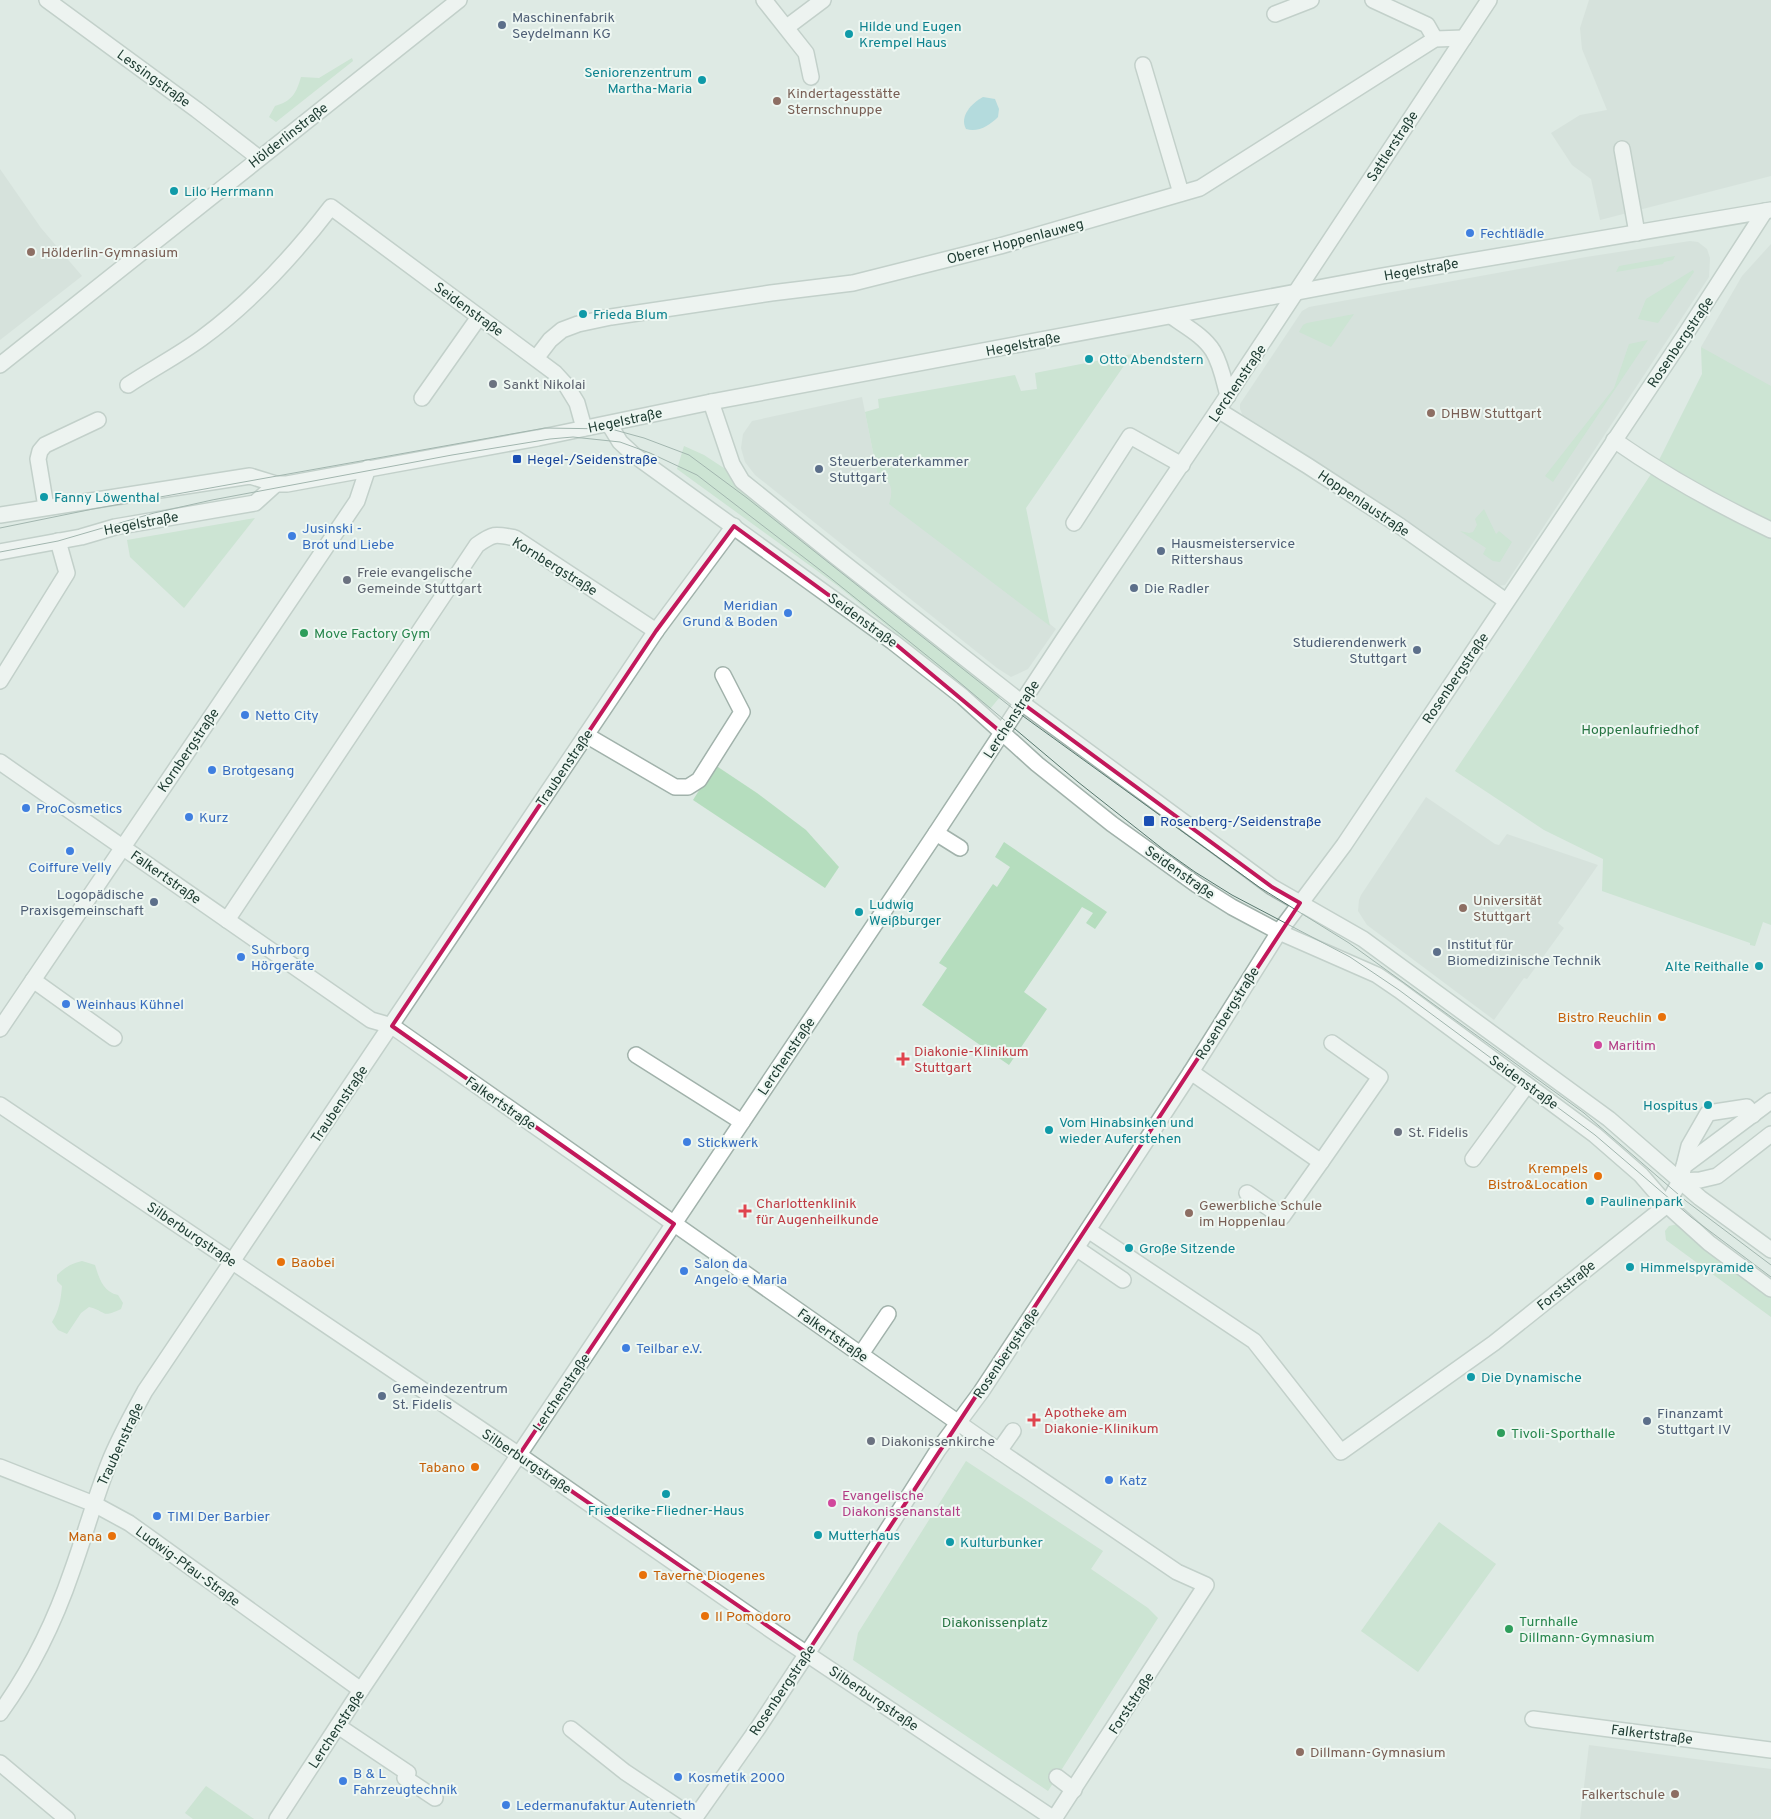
<svg xmlns="http://www.w3.org/2000/svg" width="1771" height="1819" font-family="Overpass,sans-serif">
<rect width="100%" height="100%" fill="#deeae4"/>
<g fill="#ccdad3">
<polygon points="1589,0 1771,0 1771,176 1600,220 1591,179 1572,165 1551,133 1580,115 1607,110 1582,49 1580,28"/>
<polygon points="0,169 41,228 82,276 0,340"/>
<polygon points="1690,241 1698,242 1707,249 1710,258 1709,277 1505,585 1498,586 1491,583 1243,416 1240,409 1240,404 1302,311 1309,307 1586,257"/>
<polygon points="1771,244 1771,393 1701,347 1742,276"/>
<polygon points="862,397 877,472 885,477 891,484 892,494 1056,629 1028,669 1011,677 997,668 755,475 745,462 741,448 743,434 752,421"/>
<polygon points="1426,797 1495,844 1499,845 1507,834 1598,865 1558,923 1564,928 1527,979 1524,978 1494,1020 1367,925 1358,911 1359,900 1361,895"/>
<polygon points="1589,1745 1771,1769 1771,1819 1580,1819"/>
</g>
<g fill="#b5ddbe">
<path d="M352,58L353,61L276,122L269,117L275,106C292,101 296,94 301,77L319,78Z"/>
<polygon points="1675,256 1673,260 1664,262 1663,264 1616,272 1619,266"/>
<polygon points="1693,270 1694,272 1658,323 1638,319 1646,299"/>
<polygon points="1354,314 1331,347 1299,332 1303,325 1307,323"/>
<polygon points="1648,340 1553,482 1545,476 1614,388 1629,344"/>
<polygon points="1701,347 1771,386 1771,925 1763,922 1755,946 1750,945 1750,943 1602,891 1603,859 1544,830 1455,771 1525,667 1655,468 1702,374"/>
<path d="M1132,354L1026,508L1050,626L889,504C894,489 891,480 877,472L865,412L879,408L878,399L1015,375L1021,391L1037,389L1035,373Z"/>
<polygon points="684,446 704,455 733,474 1004,692 990,709 838,586 677,469"/>
<polygon points="1484,509 1496,534 1499,531 1512,542 1500,562 1493,561 1483,554 1486,548 1460,531 1469,533 1473,532 1477,525 1475,519"/>
<polygon points="255,518 184,608 130,557 127,540"/>
<polygon points="715,765 757,793 806,830 839,867 825,888 693,800"/>
<polygon points="1004,842 1107,912 1095,929 1086,923 1093,913 1082,907 1024,992 1047,1009 1009,1065 922,1005 947,968 939,963 993,884 997,887 1010,867 995,857"/>
<polygon points="1678,1224 1771,1294 1771,1317 1666,1240 1665,1231 1669,1226"/>
<path d="M82,1261L95,1265C99,1278 103,1292 118,1295L123,1303L121,1309C100,1319 107,1311 89,1307L81,1313L67,1334L58,1330L52,1322C59,1311 61,1299 62,1286L57,1281V1275C64,1268 72,1263 82,1261Z"/>
<polygon points="966,1461 1103,1551 1091,1569 1148,1608 1158,1618 1048,1791 853,1660 858,1633"/>
<polygon points="1439,1522 1496,1564 1418,1672 1361,1631"/>
<polygon points="206,1786 254,1819 193,1819 185,1813"/>
</g>
<path fill="#81cad4" d="M983,97L995,99L999,109L998,117C990,125 978,133 966,129C959,116 972,103 983,97Z"/>
<g fill="none" stroke-linecap="round" stroke-linejoin="round">
<defs>
<g id="minor">
<polyline points="47,0 197,110 259,158"/>
<polyline points="764,0 806,53 811,77"/>
<polyline points="1373,0 1427,25 1435,39"/>
<polyline points="1275,14 1311,0"/>
<polyline points="787,27 823,0"/>
<polyline points="1143,65 1181,193"/>
<polyline points="1622,149 1637,233"/>
<path d="M1171,316C1185,326 1204,336 1213,351C1221,364 1224,381 1228,396"/>
<polyline points="537,357 550,340 562,330 578,324 611,317 771,293 853,283 1000,246 1200,188 1435,39 1464,38"/>
<polyline points="0,365 459,0"/>
<path d="M128,385C152,369 179,355 202,338C251,302 294,255 331,207L555,373L566,385L577,403L584,428"/>
<polyline points="422,398 479,317"/>
<polyline points="711,402 732,464 742,481 835,556 1022,703 1272,887 1363,939 1609,1119 1700,1198 1771,1250"/>
<polyline points="1218,410 1308,466 1400,526 1506,601"/>
<polyline points="609,424 620,442 634,455 893,642 963,697 1037,764 1112,824 1197,885 1232,907 1279,932 1377,975 1399,990 1595,1135 1641,1175 1667,1205 1709,1243 1771,1289"/>
<path d="M1614,440C1664,475 1716,504 1771,530"/>
<polyline points="46,507 38,459 40,451 45,445 98,420"/>
<polyline points="0,515 250,476 276,484 287,484 538,438 711,402 1382,276 1771,210"/>
<polyline points="1074,523 1130,436 1182,465"/>
<polyline points="0,552 81,537 115,527 255,503 276,484"/>
<polyline points="0,681 67,573 58,541"/>
<polyline points="586,735 675,787 688,787 699,780 742,712 723,675"/>
<polyline points="0,762 371,1020 392,1026 980,1438 1177,1572 1206,1585 1054,1819"/>
<polyline points="936,833 960,848"/>
<path d="M227,920L477,545C494,533 495,534 515,538L656,631"/>
<polyline points="33,980 114,1038"/>
<polyline points="0,1029 357,501 368,468"/>
<polyline points="636,1055 742,1122"/>
<polyline points="1191,1072 1321,1162 1380,1077 1332,1043"/>
<polyline points="0,1105 519,1455 771,1630 1054,1819"/>
<polyline points="1473,1159 1527,1085"/>
<polyline points="1684,1166 1689,1146 1708,1113 1747,1107 1753,1115"/>
<polyline points="1680,1181 1700,1180 1717,1176 1771,1134"/>
<polyline points="1247,1193 1282,1217 1321,1162"/>
<polyline points="1088,1230 1254,1341 1341,1452 1494,1343 1667,1205 1680,1181 1684,1166 1771,1101"/>
<polyline points="1076,1248 1123,1280"/>
<polyline points="861,1354 888,1314"/>
<polyline points="999,1451 1013,1431"/>
<polyline points="0,1467 94,1504 129,1523 361,1690"/>
<path d="M0,1713C31,1670 55,1621 72,1571C85,1535 95,1498 109,1463C119,1438 132,1415 145,1391L656,631L734,526"/>
<polyline points="1533,1719 1771,1750"/>
<polyline points="338,1726 408,1773 405,1778 435,1798"/>
<polyline points="571,1729 625,1772 694,1818"/>
<polyline points="0,1763 67,1819"/>
<polyline points="1057,1777 1074,1790"/>
<polyline points="277,1819 361,1690 936,833 1063,640 1218,410 1489,0"/>
<polyline points="694,1819 758,1728 860,1573 938,1450 981,1392 1076,1248 1191,1072 1279,932 1344,845 1683,338 1765,211"/>
</g>
</defs>
<use href="#minor" stroke="#a1b2ab" stroke-width="18"/>
<use href="#minor" stroke="#fff" stroke-width="15"/>
<g stroke="#58776e" stroke-width="1">
<polyline points="0,528 93,509 545,428 611,429 644,438 689,455 747,498 1016,711 1259,887 1349,943 1584,1113 1686,1201 1771,1265"/>
<polyline points="0,552 58,541 154,513 212,500 452,455 550,439 573,437 620,442 650,453 697,475 828,576 946,671 1078,782 1164,850 1195,872 1232,895 1350,957 1399,990 1595,1135 1691,1217 1771,1277"/>
</g>
</g>
<path d="M0 0H1771V1819H0ZM734,526L893,642L1002,733L1022,703L1272,887L1300,903L807,1653L519,1455L674,1224L392,1026L656,631Z" fill="#deeae4" fill-opacity=".55" fill-rule="evenodd"/>
<path fill="none" stroke="#c2185b" stroke-width="4" stroke-linejoin="round" d="M734,526L893,642L1002,733L1022,703L1272,887L1300,903L807,1653L519,1455L674,1224L392,1026L656,631Z"/>
<g fill="#5c6f8a" stroke="#eef7f2" stroke-width="2">
<circle cx="502" cy="25" r="5"/>
<circle cx="819" cy="469" r="5"/>
<circle cx="1161" cy="551" r="5"/>
<circle cx="1134" cy="588" r="5"/>
<circle cx="1417" cy="650" r="5"/>
<circle cx="154" cy="902" r="5"/>
<circle cx="1437" cy="952" r="5"/>
<circle cx="382" cy="1396" r="5"/>
<circle cx="1647" cy="1421" r="5"/>
</g>
<g fill="#0f9aa8" stroke="#eef7f2" stroke-width="2">
<circle cx="849" cy="34" r="5"/>
<circle cx="702" cy="80" r="5"/>
<circle cx="174" cy="191" r="5"/>
<circle cx="583" cy="314" r="5"/>
<circle cx="1089" cy="359" r="5"/>
<circle cx="44" cy="497" r="5"/>
<circle cx="859" cy="912" r="5"/>
<circle cx="1759" cy="966" r="5"/>
<circle cx="1708" cy="1105" r="5"/>
<circle cx="1049" cy="1130" r="5"/>
<circle cx="1590" cy="1201" r="5"/>
<circle cx="1129" cy="1248" r="5"/>
<circle cx="1630" cy="1267" r="5"/>
<circle cx="1471" cy="1377" r="5"/>
<circle cx="666" cy="1494" r="5"/>
<circle cx="818" cy="1535" r="5"/>
<circle cx="950" cy="1542" r="5"/>
</g>
<g fill="#8d6e63" stroke="#eef7f2" stroke-width="2">
<circle cx="777" cy="101" r="5"/>
<circle cx="31" cy="252" r="5"/>
<circle cx="1431" cy="413" r="5"/>
<circle cx="1463" cy="908" r="5"/>
<circle cx="1189" cy="1213" r="5"/>
<circle cx="1300" cy="1752" r="5"/>
<circle cx="1675" cy="1794" r="5"/>
</g>
<g fill="#3f7fe0" stroke="#eef7f2" stroke-width="2">
<circle cx="1470" cy="233" r="5"/>
<circle cx="292" cy="536" r="5"/>
<circle cx="788" cy="613" r="5"/>
<circle cx="245" cy="715" r="5"/>
<circle cx="212" cy="770" r="5"/>
<circle cx="26" cy="808" r="5"/>
<circle cx="189" cy="817" r="5"/>
<circle cx="70" cy="851" r="5"/>
<circle cx="241" cy="957" r="5"/>
<circle cx="66" cy="1004" r="5"/>
<circle cx="687" cy="1142" r="5"/>
<circle cx="684" cy="1271" r="5"/>
<circle cx="626" cy="1348" r="5"/>
<circle cx="1109" cy="1480" r="5"/>
<circle cx="157" cy="1516" r="5"/>
<circle cx="678" cy="1777" r="5"/>
<circle cx="343" cy="1781" r="5"/>
<circle cx="506" cy="1805" r="5"/>
</g>
<g fill="#6b7280" stroke="#eef7f2" stroke-width="2">
<circle cx="493" cy="384" r="5"/>
<circle cx="347" cy="580" r="5"/>
<circle cx="1398" cy="1132" r="5"/>
<circle cx="871" cy="1441" r="5"/>
</g>
<g fill="#1a4fb4" stroke="#eef7f2" stroke-width="2">
<rect x="512" y="454" width="10" height="10" rx="2.5"/>
<rect x="1143" y="815" width="12" height="12" rx="2.5"/>
</g>
<g fill="#2e9e5b" stroke="#eef7f2" stroke-width="2">
<circle cx="304" cy="633" r="5"/>
<circle cx="1501" cy="1433" r="5"/>
<circle cx="1509" cy="1629" r="5"/>
</g>
<g fill="#e8710a" stroke="#eef7f2" stroke-width="2">
<circle cx="1662" cy="1017" r="5"/>
<circle cx="1598" cy="1176" r="5"/>
<circle cx="281" cy="1262" r="5"/>
<circle cx="475" cy="1467" r="5"/>
<circle cx="112" cy="1536" r="5"/>
<circle cx="643" cy="1575" r="5"/>
<circle cx="705" cy="1616" r="5"/>
</g>
<g fill="#d1479c" stroke="#eef7f2" stroke-width="2">
<circle cx="1598" cy="1045" r="5"/>
<circle cx="832" cy="1503" r="5"/>
</g>
<g fill="#e0444e" stroke="#eef7f2" stroke-width="2">
<path d="M900.5 1051.5h5v5h5v5h-5v5h-5v-5h-5v-5h5z"/>
<path d="M742.5 1203.5h5v5h5v5h-5v5h-5v-5h-5v-5h5z"/>
<path d="M1031.5 1412.5h5v5h5v5h-5v5h-5v-5h-5v-5h5z"/>
</g>
<g text-anchor="middle" stroke-width="4" stroke-linejoin="round" paint-order="stroke">
<g font-size="14" fill="#4e5e75" stroke="#eef7f2" text-anchor="start">
<text x="512" y="22">Maschinenfabrik<tspan x="512" dy="16">Seydelmann KG</tspan></text>
<text x="829" y="466">Steuerberaterkammer<tspan x="829" dy="16">Stuttgart</tspan></text>
<text x="1171" y="548">Hausmeisterservice<tspan x="1171" dy="16">Rittershaus</tspan></text>
<text x="1144" y="593">Die Radler</text>
<text x="1407" y="647" text-anchor="end">Studierendenwerk<tspan x="1407" dy="16">Stuttgart</tspan></text>
<text x="144" y="899" text-anchor="end">Logopädische<tspan x="144" dy="16">Praxisgemeinschaft</tspan></text>
<text x="1447" y="949">Institut für<tspan x="1447" dy="16">Biomedizinische Technik</tspan></text>
<text x="392" y="1393">Gemeindezentrum<tspan x="392" dy="16">St. Fidelis</tspan></text>
<text x="1657" y="1418">Finanzamt<tspan x="1657" dy="16">Stuttgart IV</tspan></text>
</g>
<g font-size="14" fill="#0d838f" stroke="#eef7f2" text-anchor="start">
<text x="859" y="31">Hilde und Eugen<tspan x="859" dy="16">Krempel Haus</tspan></text>
<text x="692" y="77" text-anchor="end">Seniorenzentrum<tspan x="692" dy="16">Martha-Maria</tspan></text>
<text x="184" y="196">Lilo Herrmann</text>
<text x="593" y="319">Frieda Blum</text>
<text x="1099" y="364">Otto Abendstern</text>
<text x="54" y="502">Fanny Löwenthal</text>
<text x="869" y="909">Ludwig<tspan x="869" dy="16">Weißburger</tspan></text>
<text x="1749" y="971" text-anchor="end">Alte Reithalle</text>
<text x="1698" y="1110" text-anchor="end">Hospitus</text>
<text x="1059" y="1127">Vom Hinabsinken und<tspan x="1059" dy="16">wieder Auferstehen</tspan></text>
<text x="1600" y="1206">Paulinenpark</text>
<text x="1139" y="1253">Große Sitzende</text>
<text x="1640" y="1272">Himmelspyramide</text>
<text x="1481" y="1382">Die Dynamische</text>
<text x="666" y="1515" text-anchor="middle">Friederike-Fliedner-Haus</text>
<text x="828" y="1540">Mutterhaus</text>
<text x="960" y="1547">Kulturbunker</text>
</g>
<g font-size="14" fill="#1e3b32" stroke="#eef7f2">
<text transform="translate(154 78) rotate(36)" y="5">Lessingstraße</text>
<text transform="translate(288 135) rotate(-38)" y="5">Hölderlinstraße</text>
<text transform="translate(1392 146) rotate(-57)" y="5">Sattlerstraße</text>
<text transform="translate(1015 241) rotate(-15)" y="5">Oberer Hoppenlauweg</text>
<text transform="translate(1421 269) rotate(-10)" y="5">Hegelstraße</text>
<text transform="translate(469 309) rotate(36)" y="5">Seidenstraße</text>
<text transform="translate(1680 342) rotate(-56)" y="5">Rosenbergstraße</text>
<text transform="translate(1023 344) rotate(-11)" y="5">Hegelstraße</text>
<text transform="translate(1237 383) rotate(-56)" y="5">Lerchenstraße</text>
<text transform="translate(625 420) rotate(-12)" y="5">Hegelstraße</text>
<text transform="translate(1364 503) rotate(34)" y="5">Hoppenlaustraße</text>
<text transform="translate(141 523) rotate(-11)" y="5">Hegelstraße</text>
<text transform="translate(555 566) rotate(32)" y="5">Kornbergstraße</text>
<text transform="translate(863 620) rotate(36)" y="5">Seidenstraße</text>
<text transform="translate(1455 678) rotate(-56)" y="5">Rosenbergstraße</text>
<text transform="translate(1011 719) rotate(-57)" y="5">Lerchenstraße</text>
<text transform="translate(188 750) rotate(-56)" y="5">Kornbergstraße</text>
<text transform="translate(564 768) rotate(-56)" y="5">Traubenstraße</text>
<text transform="translate(1180 872) rotate(35)" y="5">Seidenstraße</text>
<text transform="translate(166 877) rotate(35)" y="5">Falkertstraße</text>
<text transform="translate(1227 1013) rotate(-58)" y="5">Rosenbergstraße</text>
<text transform="translate(786 1056) rotate(-56)" y="5">Lerchenstraße</text>
<text transform="translate(1524 1082) rotate(36)" y="5">Seidenstraße</text>
<text transform="translate(501 1103) rotate(35)" y="5">Falkertstraße</text>
<text transform="translate(339 1104) rotate(-56)" y="5">Traubenstraße</text>
<text transform="translate(192 1234) rotate(34)" y="5">Silberburgstraße</text>
<text transform="translate(1566 1285) rotate(-39)" y="5">Forststraße</text>
<text transform="translate(833 1335) rotate(35)" y="5">Falkertstraße</text>
<text transform="translate(1006 1353) rotate(-56)" y="5">Rosenbergstraße</text>
<text transform="translate(561 1392) rotate(-56)" y="5">Lerchenstraße</text>
<text transform="translate(120 1444) rotate(-65)" y="5">Traubenstraße</text>
<text transform="translate(527 1461) rotate(34)" y="5">Silberburgstraße</text>
<text transform="translate(188 1566) rotate(36)" y="5">Ludwig-Pfau-Straße</text>
<text transform="translate(782 1690) rotate(-56)" y="5">Rosenbergstraße</text>
<text transform="translate(874 1698) rotate(34)" y="5">Silberburgstraße</text>
<text transform="translate(1131 1703) rotate(-57)" y="5">Forststraße</text>
<text transform="translate(336 1729) rotate(-57)" y="5">Lerchenstraße</text>
<text transform="translate(1652 1734) rotate(7)" y="5">Falkertstraße</text>
</g>
<g font-size="14" fill="#785e54" stroke="#eef7f2" text-anchor="start">
<text x="787" y="98">Kindertagesstätte<tspan x="787" dy="16">Sternschnuppe</tspan></text>
<text x="41" y="257">Hölderlin-Gymnasium</text>
<text x="1441" y="418">DHBW Stuttgart</text>
<text x="1473" y="905">Universität<tspan x="1473" dy="16">Stuttgart</tspan></text>
<text x="1199" y="1210">Gewerbliche Schule<tspan x="1199" dy="16">im Hoppenlau</tspan></text>
<text x="1310" y="1757">Dillmann-Gymnasium</text>
<text x="1665" y="1799" text-anchor="end">Falkertschule</text>
</g>
<g font-size="14" fill="#366cbe" stroke="#eef7f2" text-anchor="start">
<text x="1480" y="238">Fechtlädle</text>
<text x="302" y="533">Jusinski -<tspan x="302" dy="16">Brot und Liebe</tspan></text>
<text x="778" y="610" text-anchor="end">Meridian<tspan x="778" dy="16">Grund &amp; Boden</tspan></text>
<text x="255" y="720">Netto City</text>
<text x="222" y="775">Brotgesang</text>
<text x="36" y="813">ProCosmetics</text>
<text x="199" y="822">Kurz</text>
<text x="70" y="872" text-anchor="middle">Coiffure Velly</text>
<text x="251" y="954">Suhrborg<tspan x="251" dy="16">Hörgeräte</tspan></text>
<text x="76" y="1009">Weinhaus Kühnel</text>
<text x="697" y="1147">Stickwerk</text>
<text x="694" y="1268">Salon da<tspan x="694" dy="16">Angelo e Maria</tspan></text>
<text x="636" y="1353">Teilbar e.V.</text>
<text x="1119" y="1485">Katz</text>
<text x="167" y="1521">TIMI Der Barbier</text>
<text x="353" y="1778">B &amp; L<tspan x="353" dy="16">Fahrzeugtechnik</tspan></text>
<text x="688" y="1782">Kosmetik 2000</text>
<text x="516" y="1810">Ledermanufaktur Autenrieth</text>
</g>
<g font-size="14" fill="#5b616d" stroke="#eef7f2" text-anchor="start">
<text x="503" y="389">Sankt Nikolai</text>
<text x="357" y="577">Freie evangelische<tspan x="357" dy="16">Gemeinde Stuttgart</tspan></text>
<text x="1408" y="1137">St. Fidelis</text>
<text x="881" y="1446">Diakonissenkirche</text>
</g>
<g font-size="14" fill="#164399" stroke="#eef7f2" text-anchor="start">
<text x="527" y="464">Hegel-/Seidenstraße</text>
<text x="1160" y="826">Rosenberg-/Seidenstraße</text>
</g>
<g font-size="14" fill="#27864d" stroke="#eef7f2" text-anchor="start">
<text x="314" y="638">Move Factory Gym</text>
<text x="1511" y="1438">Tivoli-Sporthalle</text>
<text x="1519" y="1626">Turnhalle<tspan x="1519" dy="16">Dillmann-Gymnasium</tspan></text>
</g>
<g font-size="14" fill="#267442" stroke="#eef7f2">
<text x="1640" y="734">Hoppenlaufriedhof</text>
<text x="995" y="1627">Diakonissenplatz</text>
</g>
<g font-size="14" fill="#c56008" stroke="#eef7f2" text-anchor="end">
<text x="1652" y="1022">Bistro Reuchlin</text>
<text x="1588" y="1173">Krempels<tspan x="1588" dy="16">Bistro&amp;Location</tspan></text>
<text x="291" y="1267" text-anchor="start">Baobei</text>
<text x="465" y="1472">Tabano</text>
<text x="102" y="1541">Mana</text>
<text x="653" y="1580" text-anchor="start">Taverne Diogenes</text>
<text x="715" y="1621" text-anchor="start">Il Pomodoro</text>
</g>
<g font-size="14" fill="#b23c85" stroke="#eef7f2" text-anchor="start">
<text x="1608" y="1050">Maritim</text>
<text x="842" y="1500">Evangelische<tspan x="842" dy="16">Diakonissenanstalt</tspan></text>
</g>
<g font-size="14" fill="#be3a42" stroke="#eef7f2" text-anchor="start">
<text x="914" y="1056">Diakonie-Klinikum<tspan x="914" dy="16">Stuttgart</tspan></text>
<text x="756" y="1208">Charlottenklinik<tspan x="756" dy="16">für Augenheilkunde</tspan></text>
<text x="1044" y="1417">Apotheke am<tspan x="1044" dy="16">Diakonie-Klinikum</tspan></text>
</g>
</g>
</svg>
